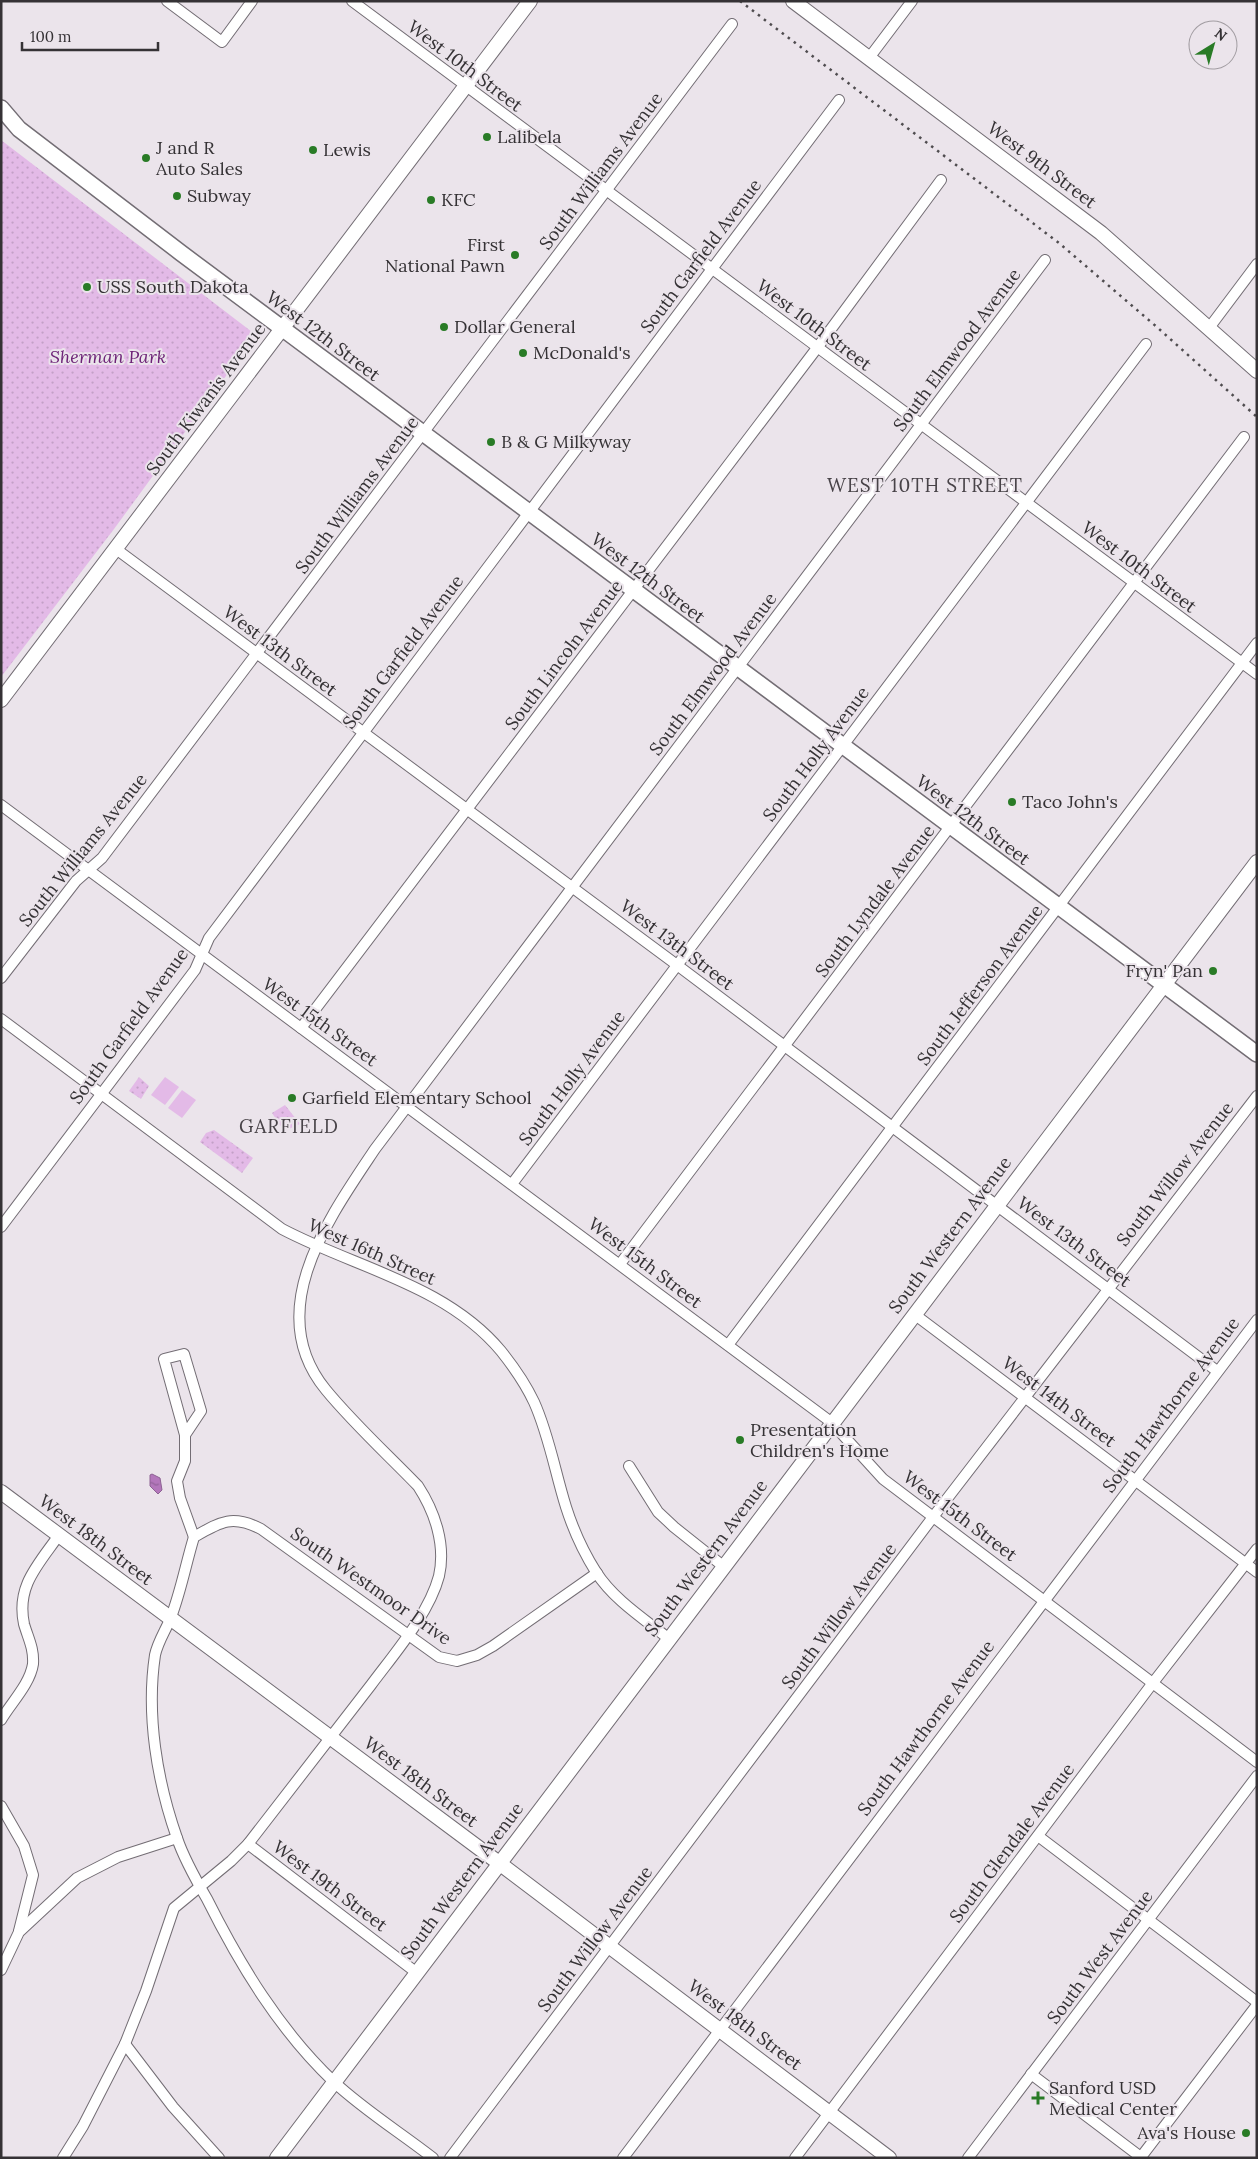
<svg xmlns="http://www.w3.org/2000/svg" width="1258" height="2159" font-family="Lora,serif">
<defs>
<pattern id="park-dots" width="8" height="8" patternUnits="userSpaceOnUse" patternTransform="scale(1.25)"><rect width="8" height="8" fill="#e3bae7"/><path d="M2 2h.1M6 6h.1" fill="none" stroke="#c3a0c7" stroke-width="1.8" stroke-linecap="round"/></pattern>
<pattern id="water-ripples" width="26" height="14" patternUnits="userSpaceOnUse" patternTransform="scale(1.25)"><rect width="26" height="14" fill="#b377bb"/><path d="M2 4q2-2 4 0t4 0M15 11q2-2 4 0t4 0" fill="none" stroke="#926299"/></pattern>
</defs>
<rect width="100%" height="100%" fill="#ebe4eb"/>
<g fill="url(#park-dots)">
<polygon points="1,140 256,335 114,529 1,677"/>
<polygon points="139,1077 149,1086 141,1099 129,1091"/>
<polygon points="285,1105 300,1124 284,1131 272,1113"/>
<polygon points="214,1130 253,1158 242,1173 200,1142 206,1133"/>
</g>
<g fill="#e3bae7">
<polygon points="165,1077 179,1087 165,1105 151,1095"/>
<polygon points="182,1090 196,1100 182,1118 168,1108"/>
</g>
<polygon fill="url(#water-ripples)" stroke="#8d6293" points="152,1474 160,1478 162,1490 158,1494 150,1486 150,1475"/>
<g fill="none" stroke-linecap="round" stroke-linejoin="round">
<defs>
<g id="street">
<polyline points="167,1 222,42 252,1"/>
<polyline points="352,1 1257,674"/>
<polyline points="869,58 912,1"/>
<polyline points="1209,328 1257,264"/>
<polyline points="116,549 677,965 1217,1371"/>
<polyline points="1,805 831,1422 883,1479 1257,1762"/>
<polyline points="1,978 76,881 102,858 732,24"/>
<path d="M1,1019L282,1229C356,1268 446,1285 501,1351C513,1366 526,1385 534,1402C549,1435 555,1472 566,1507C573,1529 584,1553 596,1572C613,1599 644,1619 668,1638"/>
<polyline points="301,1028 817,348 941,180"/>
<polyline points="512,1184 1146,344"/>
<polyline points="1,1227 195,970 209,938 839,100"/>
<polyline points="620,1264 1244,437"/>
<polyline points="914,1314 1257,1572"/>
<polyline points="728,1345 1257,643"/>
<polyline points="185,1435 201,1411 184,1354 164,1359 185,1435 185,1461 177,1481 180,1498 194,1537"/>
<polyline points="629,1466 658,1512 674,1527 723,1566"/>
<path d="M1,1720C11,1703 30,1684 33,1664C34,1648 28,1638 24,1624C16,1586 38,1565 59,1535"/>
<polyline points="1,1806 24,1846 33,1875 19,1931"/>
<polyline points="1038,1836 1257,2002"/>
<polyline points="248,1844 417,1973"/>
<polyline points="1,1970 19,1932 77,1878 118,1857 177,1838"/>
<polyline points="125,2044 173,2107 219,2158"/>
<polyline points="1031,2074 1142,2158"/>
<polyline points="1141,2157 1257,2005"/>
<path d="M63,2158L83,2126L125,2044L146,1991L174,1908L231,1861L248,1844C289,1791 330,1738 371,1685C394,1654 429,1614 439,1576C446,1545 435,1512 418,1486C388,1455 354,1424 326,1390C261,1311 329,1218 375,1149L1045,260"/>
<path d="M433,2158C401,2133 364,2110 334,2082C280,2031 240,1965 207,1899C196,1880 184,1859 177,1838C157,1781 146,1715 155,1655C158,1641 166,1630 171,1617C181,1591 186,1563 194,1537C220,1522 232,1514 261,1529L439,1657L457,1661L477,1655L493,1646L597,1573"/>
<polyline points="450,2158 933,1517 1257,1096"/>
<polyline points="623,2158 1257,1320"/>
<polyline points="795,2158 1152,1684 1257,1549"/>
<polyline points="968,2158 1257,1776"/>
</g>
<g id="secondary">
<polyline points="793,1 1101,233 1257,371"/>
<polyline points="1,700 530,1"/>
<polyline points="1,1492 499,1863 889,2158"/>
<polyline points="277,2158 1257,862"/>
</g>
<polyline id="primary" points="1,108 19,129 181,253 1257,1054"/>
</defs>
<use href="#street" stroke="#736d74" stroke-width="12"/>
<use href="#secondary" stroke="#736d74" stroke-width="16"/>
<use href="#primary" stroke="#736d74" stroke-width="18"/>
<use href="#street" stroke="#fff" stroke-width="10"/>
<use href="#secondary" stroke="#fff" stroke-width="14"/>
<use href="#primary" stroke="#fff" stroke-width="15"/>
<polyline stroke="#4f4c4f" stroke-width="2.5" stroke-dasharray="2.5 5" stroke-linecap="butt" points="740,1 1059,243 1158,328 1257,417"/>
</g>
<g fill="#297b26" stroke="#ebe4eb" stroke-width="2">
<circle cx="487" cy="137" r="5"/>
<circle cx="313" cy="150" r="5"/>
<circle cx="146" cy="158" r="5"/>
<circle cx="177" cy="196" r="5"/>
<circle cx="431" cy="200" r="5"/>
<circle cx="515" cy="255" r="5"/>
<circle cx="87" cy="287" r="5"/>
<circle cx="444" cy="327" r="5"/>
<circle cx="523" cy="353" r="5"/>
<circle cx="491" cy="442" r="5"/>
<circle cx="1012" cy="802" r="5"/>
<circle cx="1213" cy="971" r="5"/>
<circle cx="292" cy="1098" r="5"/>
<circle cx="740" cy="1440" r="5"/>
<path d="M1035.5 2090.5h5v5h5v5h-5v5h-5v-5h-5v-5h5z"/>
<circle cx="1246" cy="2133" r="5"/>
</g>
<g text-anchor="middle" stroke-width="4" stroke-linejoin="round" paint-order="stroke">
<g font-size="18" fill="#353235" stroke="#ebe4eb">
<text transform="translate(465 66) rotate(37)" y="6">West 10th Street</text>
<text transform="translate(1042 165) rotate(37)" y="6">West 9th Street</text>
<text transform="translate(601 171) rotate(-53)" y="6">South Williams Avenue</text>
<text transform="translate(701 256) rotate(-53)" y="6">South Garfield Avenue</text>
<text transform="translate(814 325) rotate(37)" y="6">West 10th Street</text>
<text transform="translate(323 336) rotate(37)" y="6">West 12th Street</text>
<text transform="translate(957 350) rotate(-53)" y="6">South Elmwood Avenue</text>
<text transform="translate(206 399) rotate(-53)" y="6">South Kiwanis Avenue</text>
<text transform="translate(357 495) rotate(-53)" y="6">South Williams Avenue</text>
<text transform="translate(1139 567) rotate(37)" y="6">West 10th Street</text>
<text transform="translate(648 578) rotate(37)" y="6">West 12th Street</text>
<text transform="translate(280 651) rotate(37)" y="6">West 13th Street</text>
<text transform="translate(403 652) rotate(-53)" y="6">South Garfield Avenue</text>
<text transform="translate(564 655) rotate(-53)" y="6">South Lincoln Avenue</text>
<text transform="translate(713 674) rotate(-53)" y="6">South Elmwood Avenue</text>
<text transform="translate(816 754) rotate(-53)" y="6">South Holly Avenue</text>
<text transform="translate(973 820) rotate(37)" y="6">West 12th Street</text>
<text transform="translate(83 850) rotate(-51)" y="6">South Williams Avenue</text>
<text transform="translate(875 901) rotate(-53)" y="6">South Lyndale Avenue</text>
<text transform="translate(677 945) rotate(37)" y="6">West 13th Street</text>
<text transform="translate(980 985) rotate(-53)" y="6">South Jefferson Avenue</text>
<text transform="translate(320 1022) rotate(36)" y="6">West 15th Street</text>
<text transform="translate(129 1026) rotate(-54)" y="6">South Garfield Avenue</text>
<text transform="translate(572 1078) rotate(-53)" y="6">South Holly Avenue</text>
<text transform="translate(1175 1174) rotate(-52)" y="6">South Willow Avenue</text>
<text transform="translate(950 1235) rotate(-53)" y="6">South Western Avenue</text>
<text transform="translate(1074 1242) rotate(37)" y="6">West 13th Street</text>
<text transform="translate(372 1252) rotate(24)" y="6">West 16th Street</text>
<text transform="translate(645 1263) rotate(37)" y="6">West 15th Street</text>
<text transform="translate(1059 1402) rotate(37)" y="6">West 14th Street</text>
<text transform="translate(1171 1405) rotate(-53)" y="6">South Hawthorne Avenue</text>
<text transform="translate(960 1516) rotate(37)" y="6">West 15th Street</text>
<text transform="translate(96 1540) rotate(37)" y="6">West 18th Street</text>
<text transform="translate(706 1558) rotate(-53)" y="6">South Western Avenue</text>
<text transform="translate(371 1586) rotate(35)" y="6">South Westmoor Drive</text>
<text transform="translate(839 1616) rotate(-53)" y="6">South Willow Avenue</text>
<text transform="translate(926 1728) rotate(-53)" y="6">South Hawthorne Avenue</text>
<text transform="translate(421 1782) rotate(37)" y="6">West 18th Street</text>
<text transform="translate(1012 1843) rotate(-53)" y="6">South Glendale Avenue</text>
<text transform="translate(462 1881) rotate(-53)" y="6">South Western Avenue</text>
<text transform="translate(330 1886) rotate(37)" y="6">West 19th Street</text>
<text transform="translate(595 1939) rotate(-53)" y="6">South Willow Avenue</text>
<text transform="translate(1100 1957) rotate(-53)" y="6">South West Avenue</text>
<text transform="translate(745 2025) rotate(37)" y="6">West 18th Street</text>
</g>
<g font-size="18" fill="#353235" stroke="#ebe4eb" text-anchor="start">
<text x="497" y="143">Lalibela</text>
<text x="156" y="154">J and R<tspan x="156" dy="21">Auto Sales</tspan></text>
<text x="323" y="156">Lewis</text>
<text x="187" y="202">Subway</text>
<text x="441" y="206">KFC</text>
<text x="505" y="251" text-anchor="end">First<tspan x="505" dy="21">National Pawn</tspan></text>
<text x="97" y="293">USS South Dakota</text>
<text x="454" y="333">Dollar General</text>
<text x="533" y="359">McDonald's</text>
<text x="501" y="448">B &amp; G Milkyway</text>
<text x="1022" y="808">Taco John's</text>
<text x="1203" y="977" text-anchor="end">Fryn' Pan</text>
<text x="302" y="1104">Garfield Elementary School</text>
<text x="750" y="1436">Presentation<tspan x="750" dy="21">Children's Home</tspan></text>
<text x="1049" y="2094">Sanford USD<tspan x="1049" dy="21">Medical Center</tspan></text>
<text x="1236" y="2139" text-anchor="end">Ava's House</text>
</g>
<g font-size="18" font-style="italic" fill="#6d2377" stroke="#ebe4eb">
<text x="108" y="363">Sherman Park</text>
</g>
<g font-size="19" letter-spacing="1" fill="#484348" stroke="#ebe4eb">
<text x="925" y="492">WEST 10TH STREET</text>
<text x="289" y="1133">GARFIELD</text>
</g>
</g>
<rect width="1258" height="2159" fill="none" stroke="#353235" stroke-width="5"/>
<g transform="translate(1213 45) rotate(37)"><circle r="24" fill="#ebe4eb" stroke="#a29da2"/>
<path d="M0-4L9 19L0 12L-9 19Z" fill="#297b26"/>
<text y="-8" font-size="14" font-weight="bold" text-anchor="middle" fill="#353235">N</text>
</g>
<path d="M22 42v8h136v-8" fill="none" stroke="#353235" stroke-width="2.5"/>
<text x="30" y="42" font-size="15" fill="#353235" stroke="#ebe4eb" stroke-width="4" paint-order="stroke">100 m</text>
</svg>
